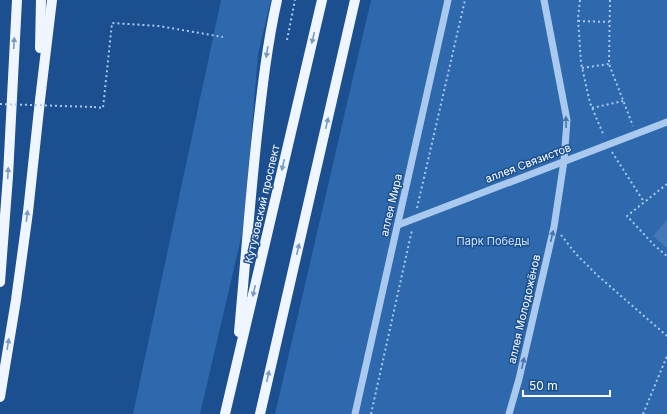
<svg xmlns="http://www.w3.org/2000/svg" width="667" height="414" font-family="Inter,sans-serif">
<rect width="100%" height="100%" fill="#1b4f8f"/>
<g fill="#2e69ad">
<polygon points="221,0 271,0 258,54 246,199 242,234 200,414 133,414"/>
<polygon points="371,0 667,0 667,414 275,414"/>
</g>
<polygon fill="#4478b7" points="667,220 667,248 653,236"/>
<g fill="none" stroke-linecap="round" stroke-linejoin="round">
<g stroke="#a9c9ee" stroke-width="2" stroke-dasharray="2 3" stroke-linecap="butt">
<polyline points="580,0 578,18 581,63 590,103 604,136"/>
<polyline points="610,0 609,64 633,126"/>
<polyline points="578,21 609,22"/>
<polyline points="287,40 295,0"/>
<polyline points="582,68 609,64"/>
<polyline points="94,107 103,108 112,23 159,26 223,37"/>
<polyline points="592,108 623,101"/>
<polyline points="612,152 644,202"/>
<polyline points="667,184 627,216 654,245 667,256"/>
<polyline points="417,208 465,0"/>
<polyline points="561,235 576,254 597,275 667,336"/>
<polyline points="371,414 412,230"/>
<polyline points="643,414 667,356"/>
</g>
<g stroke="#a9c9ee" stroke-width="7">
<polyline points="398,225 667,122"/>
<polyline points="355,414 448,0"/>
<polyline points="509,414 519,379 554,227 564,161 567,120 544,0"/>
</g>
<g stroke="#f0f6ff" stroke-width="10">
<polyline points="40,48 41,0"/>
<polyline points="0,282 8,176 17,0"/>
<path d="M239,332C245,266 250,200 257,135C262,90 267,45 277,0"/>
<polyline points="0,397 16,300 28,212 40,100 52,0"/>
<polyline points="225,414 322,0"/>
<polyline points="260,414 355,0"/>
</g>
<polyline stroke="#a9c9ee" stroke-width="2" stroke-dasharray="2 3" stroke-linecap="butt" points="0,104 94,107"/>
</g>
<defs><path id="oneway-solid" d="M-6-.8H1V-3.2L6.5 0L1 3.2V.8H-6Z"/></defs>
<g fill="#7b9ac1">
<use href="#oneway-solid" transform="translate(313 38) rotate(103)"/>
<use href="#oneway-solid" transform="translate(14 43) rotate(-87)"/>
<use href="#oneway-solid" transform="translate(267 52) rotate(99)"/>
<use href="#oneway-solid" transform="translate(327 123) rotate(-77)"/>
<use href="#oneway-solid" transform="translate(283 165) rotate(103)"/>
<use href="#oneway-solid" transform="translate(8 173) rotate(-87)"/>
<use href="#oneway-solid" transform="translate(27 216) rotate(-83)"/>
<use href="#oneway-solid" transform="translate(298 249) rotate(-77)"/>
<use href="#oneway-solid" transform="translate(254 291) rotate(103)"/>
<use href="#oneway-solid" transform="translate(8 344) rotate(-81)"/>
<use href="#oneway-solid" transform="translate(268 376) rotate(-77)"/>
</g>
<g fill="#4674ac">
<use href="#oneway-solid" transform="translate(566 122) rotate(-91)"/>
<use href="#oneway-solid" transform="translate(552 236) rotate(-77)"/>
<use href="#oneway-solid" transform="translate(523 363) rotate(-77)"/>
</g>
<g text-anchor="middle" stroke-width="3" stroke-linejoin="round" paint-order="stroke">
<g font-size="11" fill="#fff" stroke="#1b4f8f">
<text transform="translate(528 163) rotate(-21)" y="4">аллея Связистов</text>
<text transform="translate(262 204) rotate(-77)" y="4">Кутузовский проспект</text>
<text transform="translate(391 205) rotate(-77)" y="4">аллея Мира</text>
<text transform="translate(524 309) rotate(-77)" y="4">аллея Молодожёнов</text>
</g>
<g font-size="11" fill="#cfe3fa" stroke="#1b4f8f">
<text x="493" y="245">Парк Победы</text>
</g>
</g>
<path d="M523 390v6h87v-6" fill="none" stroke="#ffffff" stroke-width="2"/>
<text x="529" y="390" font-size="12" fill="#ffffff" stroke="#1b4f8f" stroke-width="3" paint-order="stroke">50 m</text>
</svg>
